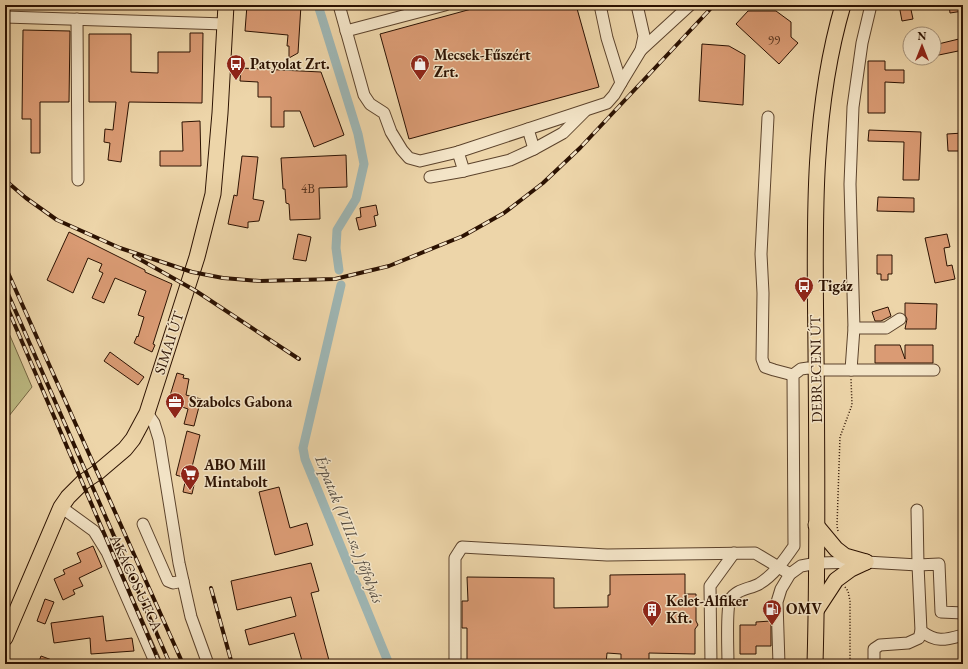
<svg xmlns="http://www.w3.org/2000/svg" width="968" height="669" font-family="'EB Garamond',serif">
<rect width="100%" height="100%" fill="#edd5a9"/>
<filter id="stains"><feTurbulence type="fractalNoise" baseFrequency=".005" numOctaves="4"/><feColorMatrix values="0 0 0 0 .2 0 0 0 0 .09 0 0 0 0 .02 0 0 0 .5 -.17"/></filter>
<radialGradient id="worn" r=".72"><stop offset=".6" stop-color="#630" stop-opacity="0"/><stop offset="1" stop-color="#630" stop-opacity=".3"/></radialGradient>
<polygon fill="#bebc84" stroke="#756743" points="5,324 32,387 5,421"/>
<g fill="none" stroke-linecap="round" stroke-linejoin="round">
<g stroke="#9eb6b4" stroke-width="9">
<polyline points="318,5 358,134 364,164 356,199 337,230 336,248 339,270"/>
<polyline points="341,285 303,448 305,459 389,664"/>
</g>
</g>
<g fill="#da9b74" stroke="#2c1202">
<polygon points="247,5 301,5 298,53 289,58 289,46 287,46 288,35 245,31"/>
<polygon points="486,5 576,5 599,87 409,139 380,34"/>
<polygon points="899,5 910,5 913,19 902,21"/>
<polygon points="949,5 963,5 963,11 950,13"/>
<polygon points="748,11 776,11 791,22 791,37 798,43 779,64 736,24"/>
<polygon points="23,30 70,31 69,102 40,102 40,153 31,153 31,119 22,119"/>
<polygon points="190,33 203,33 202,103 129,102 121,162 108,160 110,143 104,142 105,129 113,130 116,102 89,102 89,34 131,34 131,72 158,73 158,52 190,52"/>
<polygon points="963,38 963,50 934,56 934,45"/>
<polygon points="702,44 729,46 745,55 743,105 699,101"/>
<polygon points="868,61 885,61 885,70 904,70 904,83 885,82 885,113 868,113"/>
<polygon points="241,68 321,72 344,135 314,147 300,111 284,111 284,127 271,127 271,97 258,97 258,82 240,81"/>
<polygon points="200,121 201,166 160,166 160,151 183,151 182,122"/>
<polygon points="869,130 921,132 919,180 903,180 904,142 868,141"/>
<polygon points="963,133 963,151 948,151 947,134"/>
<polygon points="346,155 347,187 319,188 320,219 290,220 289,204 286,203 285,189 283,189 281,158"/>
<polygon points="242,156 258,157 253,199 264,201 259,221 248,222 248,228 228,224 234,195 237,196"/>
<polygon points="878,197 914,198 914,212 877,211"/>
<polygon points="376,205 378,215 374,216 376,226 359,230 356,218 361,217 360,208"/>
<polygon points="69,232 145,270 145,272 172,284 153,344 155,345 152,352 134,343 137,336 138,337 144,317 138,315 146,291 115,278 104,303 92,298 103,273 99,271 102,264 88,258 73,293 47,280"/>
<polygon points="298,234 311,237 306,261 293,259"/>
<polygon points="947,234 950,247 944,248 947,266 952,265 955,279 935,283 925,238"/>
<polygon points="877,255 892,255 892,274 888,274 888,280 881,280 881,274 877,274"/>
<polygon points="905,303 937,304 936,329 905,329 907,319 905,315"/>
<polygon points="888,307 891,316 881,321 875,321 872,312"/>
<polygon points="875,345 900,345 905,359 905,345 933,345 933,363 875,363"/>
<polygon points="110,352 144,377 138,385 104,361"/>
<polygon points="177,373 184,375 183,378 189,379 186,395 201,399 194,426 184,424 188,409 168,402"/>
<polygon points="187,431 200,435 189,479 176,475"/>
<polygon points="185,482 194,485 192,494 183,492"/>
<polygon points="279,487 290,528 307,523 313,545 275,555 259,492"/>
<polygon points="93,546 102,567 79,578 83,586 73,590 75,594 63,600 54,579 65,574 63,570 81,562 77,553"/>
<polygon points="311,563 319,591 311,593 330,664 303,664 294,633 249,645 245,630 296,616 291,597 237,610 231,581"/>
<polygon points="685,574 685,594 696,594 696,621 698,625 695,629 695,654 649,653 649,664 621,664 621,654 607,653 606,664 467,664 467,628 462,628 462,601 468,601 467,577 554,578 554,608 608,607 608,595 610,595 610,575"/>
<polygon points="45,599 54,602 45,624 37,621"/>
<polygon points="103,616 106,641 132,638 134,651 91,654 90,638 54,643 51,623"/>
<polygon points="771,621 771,646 756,646 756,654 740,654 740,625 756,625 756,622"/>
<polygon points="41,656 60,663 60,664 38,664"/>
</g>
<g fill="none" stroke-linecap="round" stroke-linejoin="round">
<defs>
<g id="minor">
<polyline points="339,5 364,95 370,104 384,113 391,132 402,150 409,158 420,161 458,152 607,103 614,95 621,83 607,38 600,5"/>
<polyline points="637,5 644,36 641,50"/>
<polyline points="5,17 225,24"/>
<polyline points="77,19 78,180"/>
<polyline points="346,31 445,5"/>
<polyline points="621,83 641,50 690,5"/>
<polyline points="768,117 761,254 763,293 762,359 765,367 774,370 793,375"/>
<polyline points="528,129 534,149"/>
<polyline points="458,152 464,171"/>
<polyline points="430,177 464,171 510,160 534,149 563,133 585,111"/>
<polyline points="854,328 886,328 900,319"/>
<polyline points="851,370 854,328 850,184 853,107 862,43 871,5"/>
<polyline points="147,413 154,423 159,439 179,563 191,617 208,664"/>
<polyline points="61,507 94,531 107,552 156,664"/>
<path d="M917,510L918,565L921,631C937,643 945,640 963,635"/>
<polyline points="143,524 168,581 173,583 183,581"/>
<polyline points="455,664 455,558 462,547 607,555 755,553 790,574"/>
<polyline points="711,664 710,586 734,553"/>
<path d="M728,664C728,651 726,609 730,600C736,589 750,589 759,584C774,575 785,559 794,546L793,375L801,369L808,368L816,370H934"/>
<polyline points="779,664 777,602 781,589 790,574 801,566 817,563 866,562 918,565 939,564 941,612 963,613"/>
<polyline points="874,664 874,649 880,645 908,643 919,638 921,631"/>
</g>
<g id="major">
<polyline points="816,525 836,549 845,556 866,562"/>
<polyline points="817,609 836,580 851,569 866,562"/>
<polyline points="5,638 61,507 68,497 83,482 98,472 125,449 133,439 147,413 197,257 213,194 220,113 226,5"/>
<path d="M815,664C818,560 817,456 816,352C815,236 810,117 843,5"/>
</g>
</defs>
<use href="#minor" stroke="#5c432c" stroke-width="13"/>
<use href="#major" stroke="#2c1202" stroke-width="17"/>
<g stroke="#2c1202" stroke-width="1.5" stroke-dasharray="1 2" stroke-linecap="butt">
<polyline points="838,531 837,526 840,437 852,405 851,379"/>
<polyline points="845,587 848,591 850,601 850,664"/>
</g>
<use href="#minor" stroke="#f3e4c7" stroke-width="11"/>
<use href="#major" stroke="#edd5a9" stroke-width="15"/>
<defs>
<g id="rail">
<polyline points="5,180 26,198 57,220 120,248 192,272 223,278 260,281 335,279 389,266 463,236 504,213 543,183 580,148 714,5"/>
<polyline points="134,256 196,291 299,359"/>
<polyline points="5,266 183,664"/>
<polyline points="5,287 170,664"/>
<polyline points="5,302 160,664"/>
<polyline points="211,588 232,664"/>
</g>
</defs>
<use href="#rail" stroke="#2c1202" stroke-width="4"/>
<use href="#rail" stroke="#f3e4c7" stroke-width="2.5" stroke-dasharray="8" stroke-linecap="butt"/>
</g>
<defs>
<symbol id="bus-pin" viewBox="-11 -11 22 30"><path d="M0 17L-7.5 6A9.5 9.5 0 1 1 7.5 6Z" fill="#8f2418" stroke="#f3e4c7"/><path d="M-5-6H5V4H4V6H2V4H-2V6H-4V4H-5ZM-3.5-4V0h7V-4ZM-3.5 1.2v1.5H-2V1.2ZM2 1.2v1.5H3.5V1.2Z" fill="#fff"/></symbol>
<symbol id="shop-pin" viewBox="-11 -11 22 30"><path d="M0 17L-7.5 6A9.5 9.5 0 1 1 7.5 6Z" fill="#8f2418" stroke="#f3e4c7"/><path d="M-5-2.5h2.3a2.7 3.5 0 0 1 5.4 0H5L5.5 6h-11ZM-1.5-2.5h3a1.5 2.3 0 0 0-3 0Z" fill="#fff"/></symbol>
<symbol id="office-pin" viewBox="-11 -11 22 30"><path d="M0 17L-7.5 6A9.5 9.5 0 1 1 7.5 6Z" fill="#8f2418" stroke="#f3e4c7"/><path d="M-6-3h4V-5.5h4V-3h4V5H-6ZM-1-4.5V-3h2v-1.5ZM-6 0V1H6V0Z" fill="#fff"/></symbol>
<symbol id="supermarket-pin" viewBox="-11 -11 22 30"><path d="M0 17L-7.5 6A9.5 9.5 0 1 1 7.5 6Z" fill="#8f2418" stroke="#f3e4c7"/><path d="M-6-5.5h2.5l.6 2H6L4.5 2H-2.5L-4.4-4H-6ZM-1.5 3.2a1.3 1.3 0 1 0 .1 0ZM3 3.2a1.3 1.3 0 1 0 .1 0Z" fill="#fff"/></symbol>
<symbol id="fuel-pin" viewBox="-11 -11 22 30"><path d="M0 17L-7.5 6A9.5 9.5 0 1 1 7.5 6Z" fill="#8f2418" stroke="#f3e4c7"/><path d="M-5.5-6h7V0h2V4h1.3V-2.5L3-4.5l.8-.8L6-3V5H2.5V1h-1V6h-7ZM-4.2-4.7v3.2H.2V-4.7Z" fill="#fff"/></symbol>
<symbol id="building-pin" viewBox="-11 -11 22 30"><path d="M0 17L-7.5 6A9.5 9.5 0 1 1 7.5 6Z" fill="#8f2418" stroke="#f3e4c7"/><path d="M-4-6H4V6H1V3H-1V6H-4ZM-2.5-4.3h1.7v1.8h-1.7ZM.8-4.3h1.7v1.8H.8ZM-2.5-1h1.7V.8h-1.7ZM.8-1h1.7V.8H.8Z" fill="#fff"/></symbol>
</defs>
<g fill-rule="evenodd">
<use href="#bus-pin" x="225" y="53" width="22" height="30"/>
<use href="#shop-pin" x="409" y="53" width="22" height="30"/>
<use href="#bus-pin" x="793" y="275" width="22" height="30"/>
<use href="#office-pin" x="164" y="391" width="22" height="30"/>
<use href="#supermarket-pin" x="179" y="463" width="22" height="30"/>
<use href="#fuel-pin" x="761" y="598" width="22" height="30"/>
<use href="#building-pin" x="641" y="599" width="22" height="30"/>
</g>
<g text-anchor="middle" stroke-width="3" stroke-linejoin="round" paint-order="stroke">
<g font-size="13" fill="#58341e">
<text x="774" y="45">99</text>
<text x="308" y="193">4B</text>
</g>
<g font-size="15" font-weight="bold" fill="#2c1202" stroke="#f3e4c7" text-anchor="start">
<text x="434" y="60">Mecsek-Fűszért<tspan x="434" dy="17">Zrt.</tspan></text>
<text x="250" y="69">Patyolat Zrt.</text>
<text x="818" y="291">Tigáz</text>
<text x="189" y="407">Szabolcs Gabona</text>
<text x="204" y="470">ABO Mill<tspan x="204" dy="17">Mintabolt</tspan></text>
<text x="666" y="606">Kelet-Alfiker<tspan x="666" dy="17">Kft.</tspan></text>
<text x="786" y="614">OMV</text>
</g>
<g font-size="15" fill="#2c1202" stroke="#f3e4c7">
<text transform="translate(169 343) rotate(-72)" y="5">SIMAI ÚT</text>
<text transform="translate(816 369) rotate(-91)" y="5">DEBRECENI ÚT</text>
<text transform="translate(136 583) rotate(65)" y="5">AKÁCOS UTCA</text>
</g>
<g font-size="16" font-style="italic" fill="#544b40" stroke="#f3e4c7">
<text transform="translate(350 529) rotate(68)" y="6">Érpatak (VIII.sz.) főfolyás</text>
</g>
</g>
<rect width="968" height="669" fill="none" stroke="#edd5a9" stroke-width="20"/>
<rect x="6" y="6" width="956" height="657" fill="none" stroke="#2c1202" stroke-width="2"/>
<rect x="10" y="10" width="948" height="649" fill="none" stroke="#2c1202"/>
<g transform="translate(922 46)"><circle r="19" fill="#f3e4c7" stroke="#a39078"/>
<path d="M0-3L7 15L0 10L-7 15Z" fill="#8f2418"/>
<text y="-6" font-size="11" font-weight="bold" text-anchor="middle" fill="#2c1202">N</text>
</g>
<rect width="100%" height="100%" filter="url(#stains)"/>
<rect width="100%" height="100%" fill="url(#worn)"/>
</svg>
